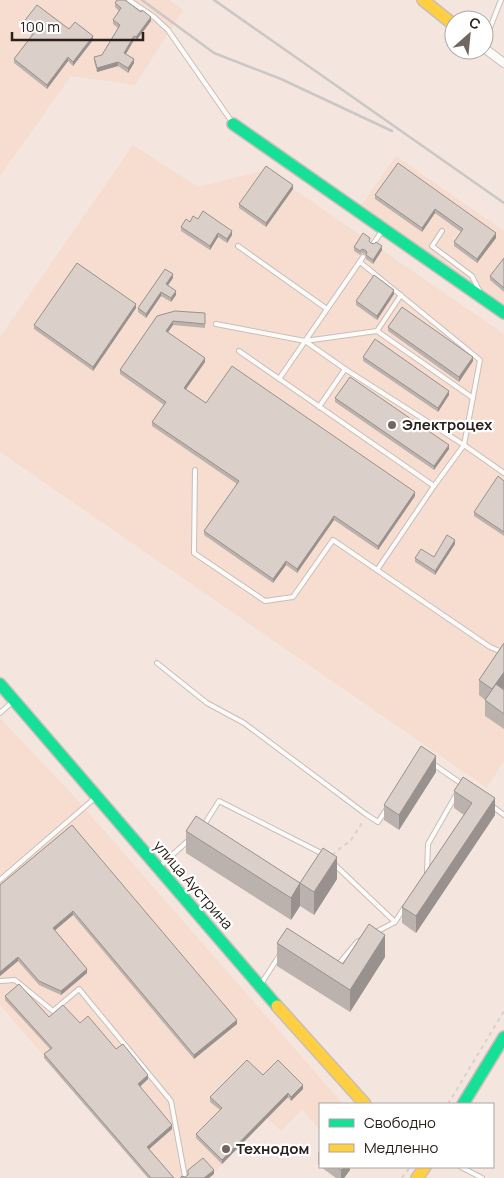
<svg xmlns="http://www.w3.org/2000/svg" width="504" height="1178" font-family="Manrope,sans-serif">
<rect width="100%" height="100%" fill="#f4e6de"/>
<g fill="#f6ddd0">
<polygon points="0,0 170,0 183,10 135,85 71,76 0,176"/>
<polygon points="133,145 198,187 266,170 504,334 504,761 487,788 0,452 0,337"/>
<polygon points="396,156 504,231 504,308 360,207"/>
<polygon points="0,718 72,794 343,1104 320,1104 320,1130 302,1110 281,1131 267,1118 209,1178 148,1178 0,1005"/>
</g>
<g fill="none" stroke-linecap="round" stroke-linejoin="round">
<defs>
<g id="lane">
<polyline points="129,0 154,17 168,30 232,122"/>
<polyline points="484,43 501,0"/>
<polyline points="442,231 432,246 472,276 479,290"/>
<polyline points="373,244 382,231"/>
<polyline points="238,246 327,309"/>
<polyline points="401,295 377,331 473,398"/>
<polyline points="216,324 305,341 345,369"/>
<polyline points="305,341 377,331"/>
<polyline points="239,351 434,486 377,570"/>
<polyline points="279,379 363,257"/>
<polyline points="319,407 345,369 464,445 480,360 360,262"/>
<polyline points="195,470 194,553 265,601 293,597 333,540 490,647 504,653"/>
<polyline points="434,486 464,445 504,473"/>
<polyline points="157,663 207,703 244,723 367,815 378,822 386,810"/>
<polyline points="0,713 12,702"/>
<polyline points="433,764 462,784"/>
<polyline points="492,806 504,815"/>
<polyline points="204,825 219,801 323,854"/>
<polyline points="334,864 395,922"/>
<polyline points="160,866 190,839"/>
<polyline points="427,873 428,844 456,795"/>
<polyline points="0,880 95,798"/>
<polyline points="376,932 395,922 404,908"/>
<polyline points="337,966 357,942 361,940"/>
<polyline points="0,981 15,980 53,1011 79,989 171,1101 185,1177"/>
<polyline points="261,984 279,956"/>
<polyline points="461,1167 482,1178"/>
</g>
<polyline id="street" points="484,48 504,63"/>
<g id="fast">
<polyline points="233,124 504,313"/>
<polyline points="0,684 277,1006"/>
<polyline points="463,1104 504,1037"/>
</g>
<g id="slow">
<polyline points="423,0 454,25"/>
<polyline points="277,1006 365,1104"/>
<polyline points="417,1178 425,1167"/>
</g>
</defs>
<use href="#lane" stroke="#c9beb8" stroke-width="6"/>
<use href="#street" stroke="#c9beb8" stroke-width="10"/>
<use href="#fast" stroke="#c9beb8" stroke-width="14"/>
<use href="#slow" stroke="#c9beb8" stroke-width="14"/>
<g stroke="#d5d2d0" stroke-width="2" stroke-dasharray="4 4" stroke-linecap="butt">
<polyline points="332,855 351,840 364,820"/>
<polyline points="448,1104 504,1011"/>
<polyline points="402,1178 410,1167"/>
</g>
<use href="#lane" stroke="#fdfbfa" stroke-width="4"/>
<use href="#street" stroke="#fdfbfa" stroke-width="8"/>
<use href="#fast" stroke="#16e098" stroke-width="11"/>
<use href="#slow" stroke="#ffcf43" stroke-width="11"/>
<g stroke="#cbc7c5" stroke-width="2.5">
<polyline points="142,0 214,53 281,79 392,131"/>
<polyline points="214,0 504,203"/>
</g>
</g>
<g fill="#bcb2ad">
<polygon points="115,3 151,21 136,41 134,40 126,54 134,63 128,73 118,66 97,72 94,61 94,57 102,55 118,28 113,24 113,20 119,11 115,7"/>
<polygon points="22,24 69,29 93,40 73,66 68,61 47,89 14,63 14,59 32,35 22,28"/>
<polygon points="398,163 496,238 477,263 454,246 454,242 461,232 435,213 422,232 375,199 375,195"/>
<polygon points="293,189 266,227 239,208 239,204"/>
<polygon points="198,219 232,235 227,243 218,237 210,250 181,231 181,227 190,222"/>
<polygon points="370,242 382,250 373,264 366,259 366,255 365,254 362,253 360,255 354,251 354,247"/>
<polygon points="504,258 504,292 490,280 490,276"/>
<polygon points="173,278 168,285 176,295 171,302 161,296 146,318 138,312 138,308"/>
<polygon points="394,294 377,320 356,305 356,301"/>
<polygon points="136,308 93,371 34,329 34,325"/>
<polygon points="205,313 205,328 173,325 168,332 205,362 186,389 206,403 415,496 378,550 334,520 297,573 286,565 273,583 204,535 204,531 237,484 152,426 152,422 164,405 120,374 120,370 157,316"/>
<polygon points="388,327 473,361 459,382 388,331"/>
<polygon points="363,357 449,395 438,412 363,361"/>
<polygon points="335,398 449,449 434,470 335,402"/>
<polygon points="504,481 504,536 474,516 474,512"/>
<polygon points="455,544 435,575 415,562 415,558 434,557"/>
<polygon points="504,643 504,688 503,689 504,690 504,729 485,716 485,700 479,695 479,680"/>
<polygon points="436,772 399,830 384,820 384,805"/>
<polygon points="454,791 495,815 416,933 402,923 402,907 464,815 454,808"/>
<polygon points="72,825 237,1024 194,1059 73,915 55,930 87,973 61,995 39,985 18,961 0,976 0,885"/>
<polygon points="186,831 300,883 337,879 314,915 300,906 291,920 186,853"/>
<polygon points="277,943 343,964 385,957 350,1012 277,966"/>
<polygon points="5,996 49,1017 80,1023 116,1049 148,1079 140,1087 172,1129 149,1149 174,1178 148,1178 44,1058 44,1054 50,1049 5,1000"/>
<polygon points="263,1075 303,1089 291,1101 288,1097 222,1164 196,1138 196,1134 220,1110 210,1102 210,1097"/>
<polygon points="320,1150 320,1166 318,1164 318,1153"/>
<polygon points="321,1167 350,1167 350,1170 344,1178 336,1178"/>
</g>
<g fill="#99918d">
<polygon points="151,17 151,21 136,41 136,37"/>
<polygon points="93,36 93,40 73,66 73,62"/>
<polygon points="134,36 134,40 124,57 124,53"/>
<polygon points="68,57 68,61 47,89 47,85"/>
<polygon points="134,59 134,63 128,73 128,68"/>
<polygon points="118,62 118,66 97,72 97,68"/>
<polygon points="293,185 293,189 266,227 266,223"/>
<polygon points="435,209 435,213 422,232 422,228"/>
<polygon points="232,231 232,235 227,243 227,239"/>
<polygon points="218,233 218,237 210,250 210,246"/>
<polygon points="496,233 496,238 477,263 477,259"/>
<polygon points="382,246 382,250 373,264 373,260"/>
<polygon points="173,274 173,278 166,288 166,284"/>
<polygon points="394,290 394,294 377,320 377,316"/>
<polygon points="176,291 176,295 171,302 171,298"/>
<polygon points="161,292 161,296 146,318 146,314"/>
<polygon points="136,304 136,308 93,371 93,367"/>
<polygon points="173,321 173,325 166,335 166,331"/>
<polygon points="473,357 473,361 459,382 459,377"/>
<polygon points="205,358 205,362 184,392 184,388"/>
<polygon points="449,391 449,395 438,412 438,408"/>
<polygon points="449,445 449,449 434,470 434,466"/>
<polygon points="415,492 415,496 378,550 378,546"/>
<polygon points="334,516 334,520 297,573 297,569"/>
<polygon points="455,540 455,544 435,575 435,571"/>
<polygon points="286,561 286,565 273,583 273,579"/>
<polygon points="504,672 504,688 492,704 492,689"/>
<polygon points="436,756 436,772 399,830 399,815"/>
<polygon points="495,798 495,815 416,933 416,916"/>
<polygon points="337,857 337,879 314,915 314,892"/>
<polygon points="300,883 300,906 291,920 291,898"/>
<polygon points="73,911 73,915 53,932 53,928"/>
<polygon points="385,935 385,957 350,1012 350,990"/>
<polygon points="18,957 18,961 0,976 0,972"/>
<polygon points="87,969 87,973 61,995 61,991"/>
<polygon points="237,1020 237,1024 194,1059 194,1055"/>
<polygon points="148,1075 148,1079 138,1088 138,1084"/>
<polygon points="303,1085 303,1089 291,1101 291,1097"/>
<polygon points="288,1093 288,1097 222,1164 222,1160"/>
<polygon points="172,1125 172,1129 147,1151 147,1147"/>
<polygon points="344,1167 350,1167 350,1170 344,1178 341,1178 341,1170"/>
<polygon points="214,1170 214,1174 209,1178 204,1178"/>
</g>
<g fill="#dbcfc9" stroke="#99918d">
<polygon points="117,0 125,0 141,12 142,10 151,17 136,37 134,36 124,53 134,59 128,68 118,62 97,68 94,57 102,55 120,25 113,20 121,8 115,3"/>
<polygon points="37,5 69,29 75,22 93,36 73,62 68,57 47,85 14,59 34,33 22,24"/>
<polygon points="398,163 496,233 477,259 454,242 463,229 435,209 422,228 375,195"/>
<polygon points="266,166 293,185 266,223 239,204"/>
<polygon points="203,211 232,231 227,239 218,233 210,246 181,227 186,219 190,222 193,216 198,219"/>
<polygon points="363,233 370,238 369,241 371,243 374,244 376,242 382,246 373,260 366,255 367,252 365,250 362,249 360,251 354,247"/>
<polygon points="504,258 504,288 490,276"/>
<polygon points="77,263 136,304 93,367 34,325"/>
<polygon points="165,269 173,274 166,284 176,291 171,298 161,292 146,314 138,308"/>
<polygon points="374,275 394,290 377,316 356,301"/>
<polygon points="402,307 473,357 459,377 388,327"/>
<polygon points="175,311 205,313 205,324 173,321 166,331 205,358 184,388 206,403 232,366 415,492 378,546 334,516 297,569 286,561 273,579 204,531 239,481 152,422 166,402 120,370 157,316"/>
<polygon points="375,339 449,391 438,408 363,357"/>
<polygon points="350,377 449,445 434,466 335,398"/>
<polygon points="498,476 504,481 504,532 474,512"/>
<polygon points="447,535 455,540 435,571 415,558 421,549 434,557"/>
<polygon points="504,643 504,672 492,689 479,680"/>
<polygon points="496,684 504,690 504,714 485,700"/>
<polygon points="421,746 436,756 399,815 384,805"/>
<polygon points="463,777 495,798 416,916 402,907 472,803 454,791"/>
<polygon points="196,816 300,883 291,898 186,831"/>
<polygon points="72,825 237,1020 194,1055 73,911 53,928 87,969 61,991 39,981 18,957 0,972 0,885"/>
<polygon points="323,848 337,857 314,892 300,883"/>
<polygon points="369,924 385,935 350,990 277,943 287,928 343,964"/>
<polygon points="19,984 49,1017 63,1005 80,1023 88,1016 116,1049 123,1044 148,1075 138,1084 172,1125 147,1147 174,1178 151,1178 44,1054 52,1048 5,996"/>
<polygon points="247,1060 263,1075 278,1060 303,1085 291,1097 288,1093 222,1160 196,1134 222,1108 210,1097"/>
<polygon points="203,1158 214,1170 204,1178 180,1178 182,1176 185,1177 188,1175 188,1170"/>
<polygon points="337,1167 344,1167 341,1170"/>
</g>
<g fill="#716660" stroke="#fff" stroke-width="2">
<circle cx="392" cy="425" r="5"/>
<circle cx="226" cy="1149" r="5"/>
</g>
<g text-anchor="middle" stroke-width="4.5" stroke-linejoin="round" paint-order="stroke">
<g font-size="15" font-weight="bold" fill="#2a211c" stroke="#fff" text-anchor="start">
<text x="402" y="430">Электроцех</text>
<text x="236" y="1154">Технодом</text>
</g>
<g font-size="15" fill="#2a211c" stroke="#fff">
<text transform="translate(193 885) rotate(49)" y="5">улица Аустрина</text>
</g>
</g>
<rect x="319" y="1103" width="175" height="65" fill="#ffffff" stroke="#aaa6a4"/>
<rect x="329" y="1119" width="25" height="8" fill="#16e098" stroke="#aaa6a4"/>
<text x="364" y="1128" font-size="15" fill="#2a211c">Свободно</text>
<rect x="329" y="1144" width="25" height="8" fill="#ffcf43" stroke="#aaa6a4"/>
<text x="364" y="1153" font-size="15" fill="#2a211c">Медленно</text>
<g transform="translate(469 35) rotate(27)"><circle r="24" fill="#ffffff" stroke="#aaa6a4"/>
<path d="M0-4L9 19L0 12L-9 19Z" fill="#716660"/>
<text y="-8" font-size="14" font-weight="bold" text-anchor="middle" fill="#2a211c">С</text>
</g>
<path d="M12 32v8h131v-8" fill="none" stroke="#2a211c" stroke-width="2.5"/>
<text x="20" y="32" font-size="15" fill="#2a211c" stroke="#ffffff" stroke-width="4" paint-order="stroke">100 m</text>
</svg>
